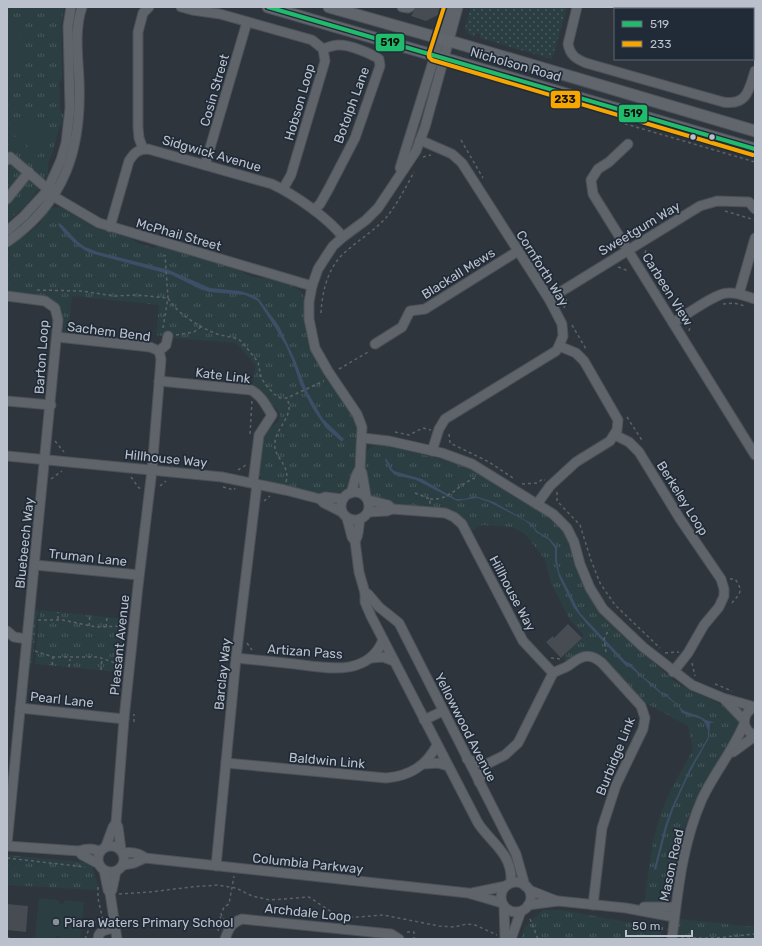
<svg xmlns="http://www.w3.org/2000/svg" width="762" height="946" font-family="Rubik,sans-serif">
<defs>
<pattern id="grass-dots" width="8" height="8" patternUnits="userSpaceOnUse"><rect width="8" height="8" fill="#2b3f43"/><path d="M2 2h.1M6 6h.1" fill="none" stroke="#48595d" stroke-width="1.8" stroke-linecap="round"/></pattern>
<pattern id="park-tufts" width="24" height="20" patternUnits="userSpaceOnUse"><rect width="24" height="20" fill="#2b3f43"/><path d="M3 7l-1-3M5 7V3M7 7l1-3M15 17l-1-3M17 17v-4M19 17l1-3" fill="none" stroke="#48595d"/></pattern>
</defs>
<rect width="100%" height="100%" fill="#2e353d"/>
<g fill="url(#grass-dots)">
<polygon points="471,7 567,7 552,59 480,38 480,34 475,33 474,37 469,35 465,28"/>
<polygon points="38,608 32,665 29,661 34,612"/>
</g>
<g fill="url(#park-tufts)">
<polygon points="7,7 64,7 61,25 62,77 59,83 60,110 63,115 62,123 59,128 54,147 48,165 48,174 34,195 24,207 7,222"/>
<path d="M59,207L64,209L88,223L103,230L133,239L137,243L153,248L159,246L240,270C247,277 256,278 265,278C273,278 295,286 301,292C307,299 304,318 305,327C307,337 310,347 314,356C321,372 332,386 342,400C347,407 353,414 356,423C360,434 357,450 355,462C353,470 352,484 345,490C331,501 281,486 265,482L258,473L261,438L268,430L278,422L280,416L278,410L272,405L268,404L252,387L256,366L236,343L174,338L156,335L159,305L72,296L68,334L63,330C63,325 64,319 62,314C57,291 25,294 7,292V250L9,249L11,244L23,235L28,234L41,222L42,217L47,211L52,208Z"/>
<path d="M381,444L444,460L469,468L484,477L512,496L534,507L548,517L561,528L567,537L581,581L599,613L666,674L678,684L730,709L739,719L740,725L738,731C725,752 710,772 699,794C682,824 676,858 671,892L669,898L664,903L644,905C649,871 651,836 665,803C673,785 684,767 693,749L688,726L642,701L600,655C587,649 577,653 566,662L563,658L584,635L570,620L551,583L545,559L525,534L512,527L482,525L469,532L460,517L382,502L370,496C365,479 355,447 381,444Z"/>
<polygon points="40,610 125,619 121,669 119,672 35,664"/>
<polygon points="7,855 91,863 99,890 7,885"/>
<path d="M543,910H561L655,927C659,930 662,933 662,939H521L524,928Z"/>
<polygon points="679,919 755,927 755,939 677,939"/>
</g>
<g fill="#2b3f43">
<polygon points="7,7 9,7 24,45 7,93"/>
<polygon points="22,116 52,139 39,155 10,132"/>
<polygon points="39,898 59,900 59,903 63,904 64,900 84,902 80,939 60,939 60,936 56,936 55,939 35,938"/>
</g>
<g fill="#3d4f67">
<path d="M59,223L63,226L77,241L85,247L98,252L169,270L210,288L240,291L253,295L259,299L279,326L295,360L307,391L323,419L344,439L342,442L326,428L313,409L300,384L293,362L286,346L276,329L258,301L245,295L209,292L200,289L172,275L90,253C76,246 67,237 58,225Z"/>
<polygon points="386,458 392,469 394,471 422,479 456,499 464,499 475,496 494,502 532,524 537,531 550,539 557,547 557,561 559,572 580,613 625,661 631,664 643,677 649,681 661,692 666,694 684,711 699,716 706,720 715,723 710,723 709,738 690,772 674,807 667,827 656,870 654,869 665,826 672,807 690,768 706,741 708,737 708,730 705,723 701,719 682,713 679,707 666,696 660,693 629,666 625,665 586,623 574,608 559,577 555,561 555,548 549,540 536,532 532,526 524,520 489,502 477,498 457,501 416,480 395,475 390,470 385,460"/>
</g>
<g fill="#474c53">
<polygon points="416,7 440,7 438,15 426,21 411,16"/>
<polygon points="568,624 582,638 561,658 546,642 553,636 554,638"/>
<polygon points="7,904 28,906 26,932 7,930"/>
</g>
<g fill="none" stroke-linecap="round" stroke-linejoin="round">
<defs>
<g id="minor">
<polyline points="181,7 192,10 220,14 312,40 323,49 325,61 294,165 291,175 283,189"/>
<polyline points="402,7 408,8 410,7"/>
<path d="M577,7L568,44C570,55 576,59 586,63L723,102C747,106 749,90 755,71"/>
<polyline points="733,7 740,9"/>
<polyline points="753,13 755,13"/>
<polyline points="420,140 452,154 462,163 549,299 562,324 563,336 559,346 556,351 445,419 439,429 432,451"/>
<polyline points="628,144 609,162 598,169 591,180 593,194 755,455"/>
<polyline points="143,149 139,138 138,127 138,32 143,13 149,7"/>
<polyline points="7,160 10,157 43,185 53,196 99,223 312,286"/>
<polyline points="205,165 247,22"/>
<polyline points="400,168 450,7"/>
<polyline points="7,199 29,172"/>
<path d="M314,210L320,204L328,190L355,138L380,66L379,59C370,53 350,45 339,45C333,45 328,47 323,49"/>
<path d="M110,227L129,161C134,153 138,149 148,149L272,184C295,195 327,217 343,237"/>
<polyline points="7,231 24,216 47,191 61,160 66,143 70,108 68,26 71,7"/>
<path d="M7,242C65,202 82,149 79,80C78,56 74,30 82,7"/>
<polyline points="739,294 755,238"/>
<polyline points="7,296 45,301 55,308 58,320 7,844"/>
<polyline points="549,299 700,206 717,201 749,202 755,209"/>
<path d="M673,323C685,316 715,293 728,293C737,292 746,296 755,299"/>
<polyline points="57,337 150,347 159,351 161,359 152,470 138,586 124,719 116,823 118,827 121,850"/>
<polyline points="375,344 402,327 410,311 425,309 518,251"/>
<polyline points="159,351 166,345 168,336"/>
<path d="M159,381L251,390C262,396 266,406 272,415L259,435L253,483"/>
<polyline points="7,401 51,405"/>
<polyline points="615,435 629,442 639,452 680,519 721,579 724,589 724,596 719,607 704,625 688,653 673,672"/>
<polyline points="363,438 389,441 442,453 472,464 553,514 567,528 574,542 580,564 590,588 603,609 643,647 692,685 723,698 755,707"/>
<polyline points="7,456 222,477 285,490 320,499 324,503 342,512"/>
<circle cx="355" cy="506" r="14"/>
<path d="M351,493C354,485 355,474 360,469"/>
<polyline points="366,496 362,473 360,469 362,427 357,414 328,371 315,348 309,319 309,302 312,286 318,269 327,255 333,246 343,237 366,220 378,208 416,151 425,127 458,7"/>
<polyline points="320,499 325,497 343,499"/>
<polyline points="368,500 388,505 392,509"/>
<polyline points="537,504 550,486 576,462 610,441 617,430 618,420 584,361 576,353 559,346"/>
<polyline points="368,512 387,511 392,509 445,513 454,517 462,524 523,641 553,673 518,743 505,755 487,764"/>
<path d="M347,518L352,537L355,541L359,572L365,593V602L371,616L478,823C492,844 513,854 511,883"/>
<path d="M355,541C360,534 358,526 360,519"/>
<polyline points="35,565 139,575"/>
<polyline points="365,593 368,594 379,607 399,623 516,854 525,886"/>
<polyline points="7,631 14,637 27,639"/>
<path d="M236,658C256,660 276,662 295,664C327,668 368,677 383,640"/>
<polyline points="371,658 383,657 394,661"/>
<path d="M553,673C558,670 563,669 568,666C580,657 588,651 602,663L641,706L645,718L643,729L616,785L602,828L593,905"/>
<polyline points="724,699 744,720"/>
<path d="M755,707C742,712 740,730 755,735"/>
<polyline points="20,708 124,719"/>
<polyline points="424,720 443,711"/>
<polyline points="733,752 755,736"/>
<polyline points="467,759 477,763 487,764 482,773 479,782"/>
<path d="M226,763L386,778C410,776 426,766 437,745"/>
<polyline points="424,764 438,763 448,766"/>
<circle cx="111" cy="859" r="13"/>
<path d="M7,846L79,851C85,849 94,848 100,852"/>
<polyline points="106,846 113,827 116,823"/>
<polyline points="79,851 82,855 99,864"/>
<path d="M123,853C130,852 139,853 145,858L468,893L502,903"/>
<polyline points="123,865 134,863 145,858"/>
<polyline points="216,866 236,658 257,484"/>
<polyline points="104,870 108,890 110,893 117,939"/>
<circle cx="516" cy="897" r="15"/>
<polyline points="529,890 557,901"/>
<polyline points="110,893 112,890 116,871"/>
<polyline points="472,893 506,886"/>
<polyline points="528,905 558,901 626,908 674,917"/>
<polyline points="504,906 505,939"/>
<polyline points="644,907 675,907"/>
<path d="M98,939C98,930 107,930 115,928"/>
<path d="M225,939C229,928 231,923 242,919L391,934L399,939"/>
<polyline points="511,939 521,911"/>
<path d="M672,939C678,890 682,845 702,799C714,773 733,751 744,724"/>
</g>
<g id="major">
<polyline points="268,7 755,149"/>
<polyline points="329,7 467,46 755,131"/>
</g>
</defs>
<use href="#minor" stroke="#4d5157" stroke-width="11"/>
<use href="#major" stroke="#4c5159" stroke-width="13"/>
<g stroke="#5c6267" stroke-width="1.5" stroke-dasharray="3 3" stroke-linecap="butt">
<polyline points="619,122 755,162"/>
<polyline points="461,140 483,178"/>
<polyline points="423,157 431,155"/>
<polyline points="725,211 755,220"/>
<polyline points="644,259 646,249"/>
<polyline points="618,267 626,270 629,269"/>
<path d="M37,290L81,291L115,296L137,295L168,298C176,313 201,328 217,334C224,336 231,337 238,339L242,342L258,362L261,377L265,384L274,394L280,398H287L324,381"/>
<polyline points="723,304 734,303 745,306"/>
<polyline points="564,308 567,298"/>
<path d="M321,313C322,293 327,271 341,256C353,244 368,235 381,223C393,212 406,187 414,172"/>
<polyline points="572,325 586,349"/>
<polyline points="163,328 168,298 165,255"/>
<polyline points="689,331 691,323"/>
<polyline points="176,335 194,332 202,326"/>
<polyline points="339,369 370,351"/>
<polyline points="627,417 643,442"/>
<polyline points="395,432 409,435 423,428 431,430"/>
<polyline points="250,434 252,401"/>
<polyline points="449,434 450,443 489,462 513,478"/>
<polyline points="55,441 64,452"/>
<polyline points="134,460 144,451 144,448"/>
<polyline points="238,470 246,465"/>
<polyline points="131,477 139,488 142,488"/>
<polyline points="51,479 62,471"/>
<path d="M286,482C291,464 272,457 275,442C277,426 295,415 287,399"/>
<polyline points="522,484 537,483 543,479 545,480"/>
<polyline points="160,486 166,481"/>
<polyline points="223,487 234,490 235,488"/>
<polyline points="557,492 557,501 580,525 591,560 600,583 615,605 660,648"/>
<polyline points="415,493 430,499 430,504"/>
<path d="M430,499C450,501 458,484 475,478"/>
<polyline points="264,501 270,496"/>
<path d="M730,579H735C744,592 740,593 731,604"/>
<polyline points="58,619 58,612"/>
<polyline points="38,620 63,620 96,627 125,626"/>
<polyline points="89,626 90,615"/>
<polyline points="106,627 107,617"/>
<polyline points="247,643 252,650"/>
<polyline points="35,651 53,657 98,657 121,665"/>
<polyline points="606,652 604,639 609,629"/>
<polyline points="665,653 679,652"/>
<polyline points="551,658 561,659"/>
<polyline points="692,663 695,676"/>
<polyline points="52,665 53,657"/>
<polyline points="69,667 70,659"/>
<polyline points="101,670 102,658"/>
<polyline points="715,684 732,691"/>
<polyline points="134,722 134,714"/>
<polyline points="7,858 85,867"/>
<polyline points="98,887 98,898 103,921"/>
<polyline points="119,894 150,892 191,887 217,885 236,888 252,896 270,900 309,897 339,917 360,917 383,915 439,926 454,927 467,924 475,925 497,935"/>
<polyline points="530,919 538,939"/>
<polyline points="225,921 221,914 224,907 229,904 234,876"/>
<polyline points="662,930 663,924"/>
<polyline points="218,931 221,915"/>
<polyline points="407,932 414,932 414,939"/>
<polyline points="7,938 17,939"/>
<polyline points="681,938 715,938 755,934"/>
<polyline points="85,939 89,929 101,915"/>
</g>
<use href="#minor" stroke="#5f636a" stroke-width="9"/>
<use href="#major" stroke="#61656c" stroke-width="11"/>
<defs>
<polyline id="bus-1" points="268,7 755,149"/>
<polyline id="bus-2" points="444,7 429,54 429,57 432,60 753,155"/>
</defs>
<use href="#bus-1" stroke="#212b38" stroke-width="7"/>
<use href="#bus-2" stroke="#212b38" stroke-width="7"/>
<use href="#bus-1" stroke="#20bc6c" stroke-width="4"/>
<use href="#bus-2" stroke="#f7a600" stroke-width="4"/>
</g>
<g fill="#bac1cc" stroke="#212b38" stroke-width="1.5">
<circle cx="693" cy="137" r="3.5"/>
<circle cx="712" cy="137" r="3.5"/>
</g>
<circle fill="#89909a" stroke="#212b38" stroke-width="1.5" cx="56" cy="922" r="4"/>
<g text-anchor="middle" stroke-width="3.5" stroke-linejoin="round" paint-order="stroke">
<g font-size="13" fill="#bac1cc" stroke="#212b38">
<text transform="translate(516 64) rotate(16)" y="5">Nicholson Road</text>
<text transform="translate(214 90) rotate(-74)" y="5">Cosin Street</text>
<text transform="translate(299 102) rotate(-74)" y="5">Hobson Loop</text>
<text transform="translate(351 105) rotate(-70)" y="5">Botolph Lane</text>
<text transform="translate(212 153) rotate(16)" y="5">Sidgwick Avenue</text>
<text transform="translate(639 228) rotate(-31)" y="5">Sweetgum Way</text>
<text transform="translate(179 234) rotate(16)" y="5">McPhail Street</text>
<text transform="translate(543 268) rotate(58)" y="5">Cornforth Way</text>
<text transform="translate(458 273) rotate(-32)" y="5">Blackall Mews</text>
<text transform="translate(668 289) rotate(58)" y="5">Carbeen View</text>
<text transform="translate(109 331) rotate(7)" y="5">Sachem Bend</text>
<text transform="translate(41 357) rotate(-86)" y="5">Barton Loop</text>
<text transform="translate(223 375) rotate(7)" y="5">Kate Link</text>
<text transform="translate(166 458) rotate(6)" y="5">Hillhouse Way</text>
<text transform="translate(683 498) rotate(58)" y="5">Berkeley Loop</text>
<text transform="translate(24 543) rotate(-84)" y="5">Bluebeech Way</text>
<text transform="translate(88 557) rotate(6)" y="5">Truman Lane</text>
<text transform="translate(513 593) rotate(62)" y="5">Hillhouse Way</text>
<text transform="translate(119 645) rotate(-84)" y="5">Pleasant Avenue</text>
<text transform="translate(305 651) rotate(4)" y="5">Artizan Pass</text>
<text transform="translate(222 674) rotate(-84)" y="5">Barclay Way</text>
<text transform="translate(62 699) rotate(6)" y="5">Pearl Lane</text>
<text transform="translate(466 727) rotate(63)" y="5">Yellowwood Avenue</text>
<text transform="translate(615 756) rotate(-68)" y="5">Burbidge Link</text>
<text transform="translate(327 760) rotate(5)" y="5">Baldwin Link</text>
<text transform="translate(308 863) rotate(6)" y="5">Columbia Parkway</text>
<text transform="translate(671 865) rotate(-78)" y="5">Mason Road</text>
<text transform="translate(308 912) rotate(6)" y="5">Archdale Loop</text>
</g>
<g font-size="13" fill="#bac1cc" stroke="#212b38" text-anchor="start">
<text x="64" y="927">Piara Waters Primary School</text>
</g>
</g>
<g stroke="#212b38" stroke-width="1.5">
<rect x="375" y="33" width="30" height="19" rx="4" fill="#20bc6c"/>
<rect x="550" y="90" width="31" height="19" rx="4" fill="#f7a600"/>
<rect x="618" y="104" width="30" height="19" rx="4" fill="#20bc6c"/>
</g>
<g font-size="11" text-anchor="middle" font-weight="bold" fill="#111">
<text x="390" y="46">519</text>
<text x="565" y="103">233</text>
<text x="633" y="117">519</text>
</g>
<rect width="762" height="946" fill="none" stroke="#bac1cc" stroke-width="16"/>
<rect x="614" y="8" width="140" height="52" fill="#212b38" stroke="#5e6773"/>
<rect x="622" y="21" width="20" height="6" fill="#20bc6c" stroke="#5e6773"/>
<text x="650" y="28" font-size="12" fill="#bac1cc">519</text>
<rect x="622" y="41" width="20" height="6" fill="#f7a600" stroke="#5e6773"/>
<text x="650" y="48" font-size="12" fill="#bac1cc">233</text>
<path d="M626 930v6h66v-6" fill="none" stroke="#bac1cc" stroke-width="2"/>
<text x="632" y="930" font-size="12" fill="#bac1cc" stroke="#212b38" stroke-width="3" paint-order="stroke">50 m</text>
</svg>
